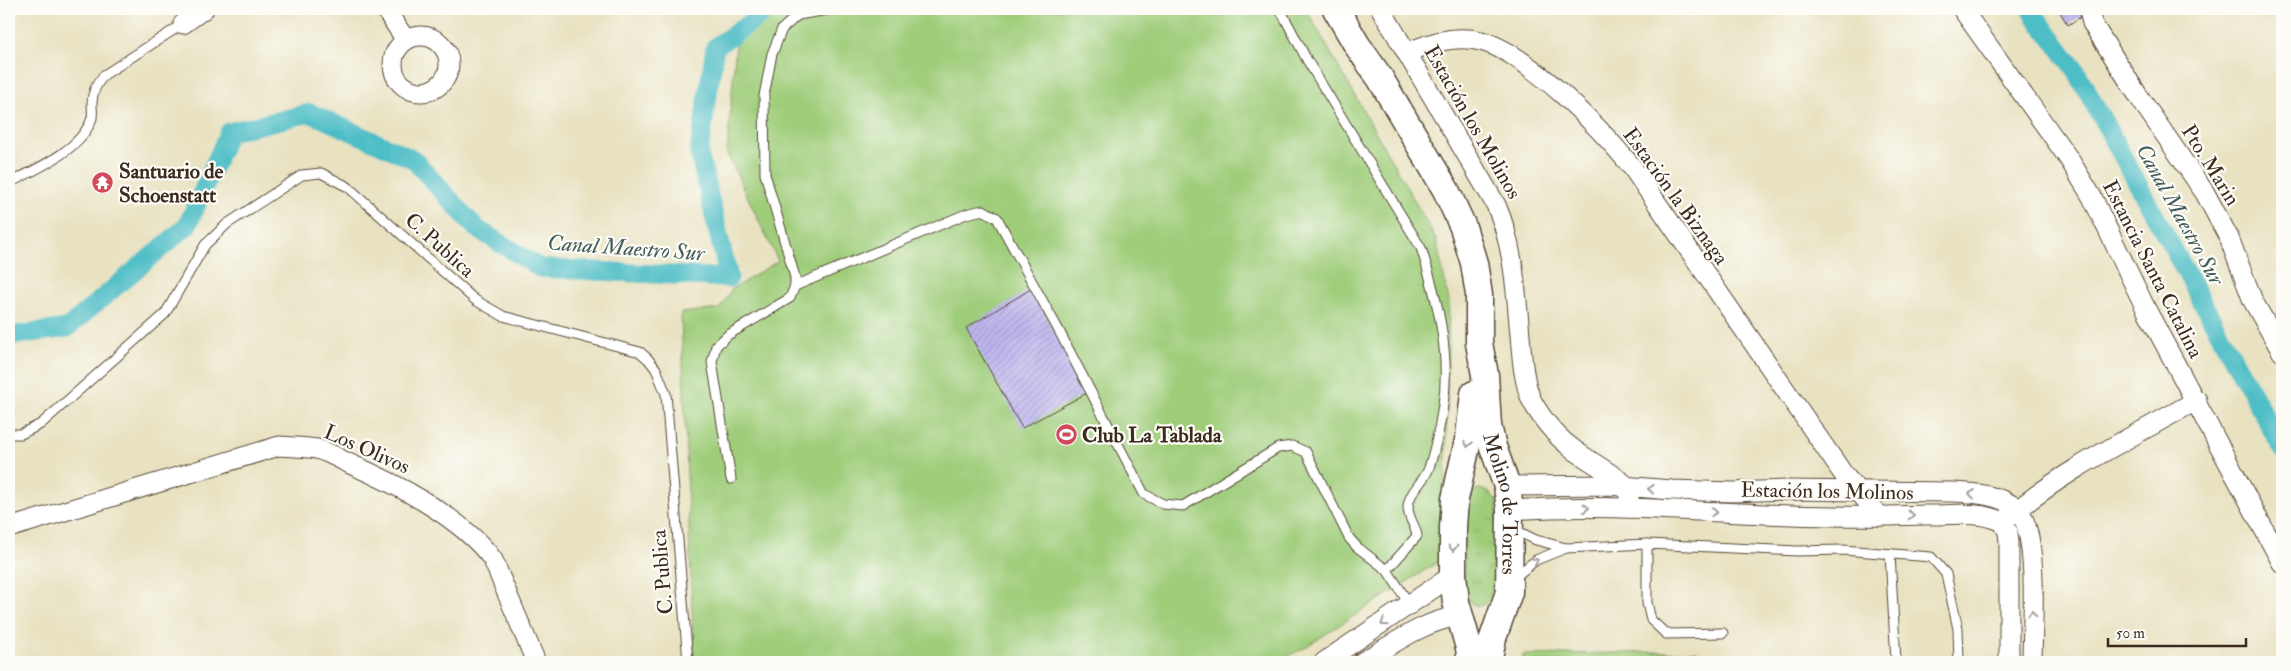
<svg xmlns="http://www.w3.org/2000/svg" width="2291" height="671" font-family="'IM FELL Double Pica',serif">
<defs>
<pattern id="grass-tufts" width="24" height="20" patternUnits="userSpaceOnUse" patternTransform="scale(1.25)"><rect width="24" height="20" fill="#9fcd7a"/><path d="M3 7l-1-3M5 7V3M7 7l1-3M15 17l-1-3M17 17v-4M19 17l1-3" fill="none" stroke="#8ab069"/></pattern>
<pattern id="building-hatch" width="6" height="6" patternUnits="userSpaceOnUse" patternTransform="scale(1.25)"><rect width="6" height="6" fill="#bfb7f0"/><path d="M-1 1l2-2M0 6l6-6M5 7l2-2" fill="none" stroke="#9c95c2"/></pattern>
</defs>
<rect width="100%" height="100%" fill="#fdfcf7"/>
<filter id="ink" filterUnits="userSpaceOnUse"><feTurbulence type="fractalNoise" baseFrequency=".02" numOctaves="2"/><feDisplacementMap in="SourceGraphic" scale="10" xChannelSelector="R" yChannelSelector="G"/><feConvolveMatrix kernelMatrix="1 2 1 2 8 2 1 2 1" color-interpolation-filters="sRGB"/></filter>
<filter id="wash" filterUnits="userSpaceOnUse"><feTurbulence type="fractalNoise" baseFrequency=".0096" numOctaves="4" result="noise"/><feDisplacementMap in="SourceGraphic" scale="20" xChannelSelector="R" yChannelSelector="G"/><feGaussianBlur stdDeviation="1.12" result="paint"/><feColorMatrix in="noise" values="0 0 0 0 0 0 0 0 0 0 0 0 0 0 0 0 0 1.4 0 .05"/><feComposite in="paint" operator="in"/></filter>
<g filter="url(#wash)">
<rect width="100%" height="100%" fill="#e8e2c1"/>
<path fill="url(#grass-tufts)" stroke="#6d7c4c" d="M1479,489L1490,492L1497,501L1498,588C1491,605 1477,614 1464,595V497L1473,490Z"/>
<g fill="#9fcd7a" stroke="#6d7c4c">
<polygon points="780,9 1306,9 1436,239 1449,301 1444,558 1304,648 1277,662 694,662 681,313 720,309 732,289 778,261 727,154 736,41"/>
<polygon points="1697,651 1697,662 1523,662 1523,655"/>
</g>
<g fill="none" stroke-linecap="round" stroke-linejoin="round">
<g stroke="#4ebdc6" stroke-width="19">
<polyline points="2030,9 2076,71 2282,448"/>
<polyline points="9,336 67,328 187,226 229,132 310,113 413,159 476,228 540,268 729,278 699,153 715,47 770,9"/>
</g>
</g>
<g id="blocks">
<g fill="url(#building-hatch)">
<polygon points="2058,9 2080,9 2084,15 2068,25"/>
<polygon points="1031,289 1087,393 1022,428 966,328"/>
</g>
</g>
</g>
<g filter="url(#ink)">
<use href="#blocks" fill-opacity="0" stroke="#554636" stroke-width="1"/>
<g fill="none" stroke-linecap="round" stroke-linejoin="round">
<defs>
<g id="service">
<path d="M1280,9L1307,60L1421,248C1437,298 1451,353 1443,405C1440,426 1435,449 1429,468C1424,482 1408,492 1408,508C1408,518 1416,526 1417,536L1387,570"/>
<path d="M9,183C37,169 82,149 92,118C93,112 92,108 92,103C92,92 97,83 104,75L183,24"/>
<polyline points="795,286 966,214 983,210 997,218 1058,329 1144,494 1163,504 1183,506 1278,448 1292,446 1306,452 1349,538 1357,547 1387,570 1410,605"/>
<polyline points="9,434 21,434 41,424 165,314 205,245 227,224 302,175 321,173 348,187 475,300 503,316 640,352 648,359 656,369 666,394 688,662"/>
<polyline points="731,479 712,362 716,346 728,335 790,298 795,286 795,277 765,174 764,96 772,54 782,29 798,15 833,9"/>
<polyline points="1513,529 1536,540 1566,548 1647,544 1797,551 1843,550 1931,557 1946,574 1958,629 1959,662"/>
<polyline points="1647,544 1647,603 1651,620 1666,634 1723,633"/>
<polyline points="1890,554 1896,662"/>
<polyline points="1515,577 1536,560 1566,548"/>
</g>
<g id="minor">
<polyline points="385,9 406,40"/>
<path d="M1381,9L1496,205C1514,246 1516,291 1520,335C1522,357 1523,379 1531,399C1537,411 1546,423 1555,433C1576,456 1605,467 1628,487L1630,508"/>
<polyline points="1962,9 2069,159 2092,197 2146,309 2282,563"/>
<polyline points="2089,9 2092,23 2139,97 2205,193 2229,238 2253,301 2282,352"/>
<polyline points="183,24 204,9"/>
<circle cx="421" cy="64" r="28"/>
<path d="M1407,53C1431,42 1455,35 1481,41C1528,53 1601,129 1632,167L1844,475L1880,516"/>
<path d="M1507,486L1609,485L1672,490L1733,492L1787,490L1952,492C1972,493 2001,494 2017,509C2040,531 2032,629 2032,662"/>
<path d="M1510,510C1617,502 1725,515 1833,516C1865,517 1896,516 1928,515C1952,515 1981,511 2003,522"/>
<path d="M2008,518C2064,469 2133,437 2197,400"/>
<polyline points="2003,522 2008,532 2009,542 2009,662"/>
<path d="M9,528L279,446C292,447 304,447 317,449C328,452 338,458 348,463C395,483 463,518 493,560L536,662"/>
<polyline points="1324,662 1453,575"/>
<path d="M1362,662C1392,645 1425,620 1460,616"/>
</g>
<g id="secondary">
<path id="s1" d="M1336,9L1357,45L1380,78L1446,190L1463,227L1474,263L1479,295V343L1485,375L1488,426L1493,447L1507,486L1510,510L1509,592L1493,638L1488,662"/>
<polyline points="1471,662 1469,648 1456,602 1453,575 1453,527 1455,499 1469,436 1474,394"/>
</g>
</defs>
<use href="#service" stroke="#554636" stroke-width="11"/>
<use href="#minor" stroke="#554636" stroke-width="21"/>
<use href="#secondary" stroke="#554636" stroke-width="29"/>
<use href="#service" stroke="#fff" stroke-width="9"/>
<use href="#minor" stroke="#fff" stroke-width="19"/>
<use href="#secondary" stroke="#fff" stroke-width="26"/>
</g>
<defs><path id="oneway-chevron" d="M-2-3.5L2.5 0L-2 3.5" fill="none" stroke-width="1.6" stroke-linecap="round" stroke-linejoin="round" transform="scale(1.25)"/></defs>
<g stroke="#a79f9a">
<use href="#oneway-chevron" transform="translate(1468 444) rotate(100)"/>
<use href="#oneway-chevron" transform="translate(1651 489) rotate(-175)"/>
<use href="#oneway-chevron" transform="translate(1972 494) rotate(-173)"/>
<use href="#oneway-chevron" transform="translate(1586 508)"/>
<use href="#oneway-chevron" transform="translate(1714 512) rotate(2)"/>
<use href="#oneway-chevron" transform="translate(1911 515) rotate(-1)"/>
<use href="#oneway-chevron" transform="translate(1453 548) rotate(90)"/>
<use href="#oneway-chevron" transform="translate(1535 561) rotate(-27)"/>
<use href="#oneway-chevron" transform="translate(2032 614) rotate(-90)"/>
<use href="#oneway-chevron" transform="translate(1384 623) rotate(146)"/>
</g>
</g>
<defs>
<symbol id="temple-disc" viewBox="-11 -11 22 22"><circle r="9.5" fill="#d1495b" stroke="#fdfcf7"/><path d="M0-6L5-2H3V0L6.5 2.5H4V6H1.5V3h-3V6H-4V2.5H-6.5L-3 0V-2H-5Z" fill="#fff"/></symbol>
<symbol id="stadium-disc" viewBox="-11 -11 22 22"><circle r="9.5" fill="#d1495b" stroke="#fdfcf7"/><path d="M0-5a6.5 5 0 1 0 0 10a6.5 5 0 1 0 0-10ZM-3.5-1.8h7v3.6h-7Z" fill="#fff"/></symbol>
</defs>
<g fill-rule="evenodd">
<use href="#temple-disc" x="90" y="170" width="25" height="25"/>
<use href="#stadium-disc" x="1054" y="422" width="25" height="25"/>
</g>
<g text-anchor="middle" stroke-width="4.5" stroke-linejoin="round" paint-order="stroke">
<g font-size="21" fill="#3b2a1e" stroke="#fdfcf7">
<text transform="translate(1473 122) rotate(60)" y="7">Estación los Molinos</text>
<text transform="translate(2211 165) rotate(58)" y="7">Pto. Marin</text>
<text transform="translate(1676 196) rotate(54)" y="7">Estación la Biznaga</text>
<text transform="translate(440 245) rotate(42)" y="7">C. Publica</text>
<text transform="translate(2153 269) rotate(63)" y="7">Estancia Santa Catalina</text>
<text transform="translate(367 449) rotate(24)" y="7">Los Olivos</text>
<text transform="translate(1827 491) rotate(1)" y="7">Estación los Molinos</text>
<text dy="7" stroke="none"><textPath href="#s1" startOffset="534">Molino de Torres</textPath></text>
<text transform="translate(662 572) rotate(-95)" y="7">C. Publica</text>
</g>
<g font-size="21" font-weight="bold" fill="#3b2a1e" stroke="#fdfcf7" text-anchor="start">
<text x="119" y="178">Santuario de<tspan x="119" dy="24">Schoenstatt</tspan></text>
<text x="1082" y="442">Club La Tablada</text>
</g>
<g font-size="22" font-style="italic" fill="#425d59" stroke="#fdfcf7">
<text transform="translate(2181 214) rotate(61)" y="8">Canal Maestro Sur</text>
<text transform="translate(626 247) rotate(4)" y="8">Canal Maestro Sur</text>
</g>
</g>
<rect width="2291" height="671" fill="none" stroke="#fdfcf7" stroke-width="30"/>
<path d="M2108 638v8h138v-8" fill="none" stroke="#3b2a1e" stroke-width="2.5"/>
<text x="2116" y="638" font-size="15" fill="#3b2a1e" stroke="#fdfcf7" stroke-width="4" paint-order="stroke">50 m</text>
</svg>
